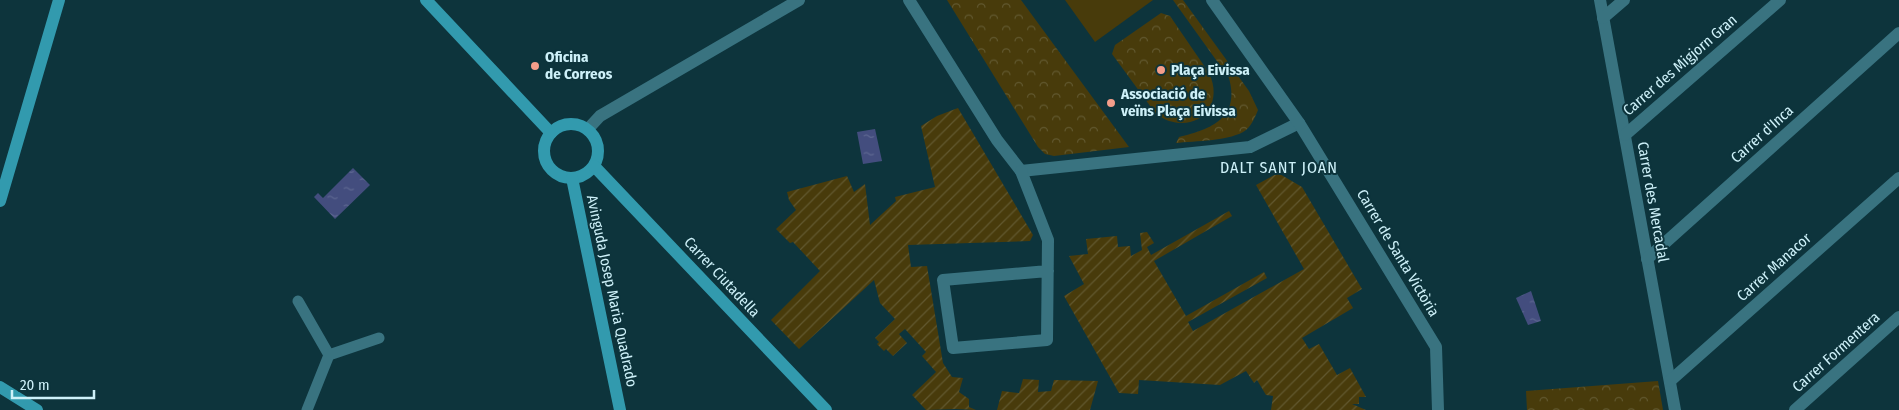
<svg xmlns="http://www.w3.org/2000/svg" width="1899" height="410" font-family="'Fira Sans Condensed',sans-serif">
<defs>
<pattern id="park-crowns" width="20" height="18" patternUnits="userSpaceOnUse" patternTransform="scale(1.25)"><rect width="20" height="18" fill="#483b0b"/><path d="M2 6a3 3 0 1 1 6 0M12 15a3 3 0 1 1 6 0" fill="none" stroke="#61582f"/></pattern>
<pattern id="garden-furrows" width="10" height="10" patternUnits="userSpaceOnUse" patternTransform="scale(1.25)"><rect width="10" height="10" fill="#483b0b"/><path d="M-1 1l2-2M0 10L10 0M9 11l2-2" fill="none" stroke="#61582f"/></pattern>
<pattern id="water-ripples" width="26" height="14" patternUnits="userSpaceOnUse" patternTransform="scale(1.25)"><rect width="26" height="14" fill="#434d7e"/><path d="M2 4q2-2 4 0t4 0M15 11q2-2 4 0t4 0" fill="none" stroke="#5d6791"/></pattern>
</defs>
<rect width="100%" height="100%" fill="#0d343c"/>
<g fill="url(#park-crowns)">
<polygon points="947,0 1021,0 1129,147 1054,156 1045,154 1038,147"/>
<path d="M1173,0H1183L1249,91L1258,110C1255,117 1252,125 1246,130C1232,141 1194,141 1176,143L1179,137C1212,129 1240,118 1229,78Z"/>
<path d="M1161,13L1170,16L1209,73C1227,111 1189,138 1156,114L1112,54L1115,45Z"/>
<polygon points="1658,381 1663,410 1527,410 1526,391"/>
</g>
<g fill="url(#garden-furrows)">
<polygon points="958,108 1033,235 1030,241 908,245 911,267 927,266 943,363 952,377 963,378 959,392 969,399 969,407 976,410 956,409 926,410 912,395 936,372 922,356 926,352 905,329 899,334 907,343 893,356 886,349 884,351 877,344 879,342 875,338 895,319 880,303 874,280 799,349 771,320 820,271 793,242 790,243 776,229 796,210 789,200 787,192 847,176 854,192 865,184 870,225 896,201 895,197 935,187 921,126 937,116"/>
<polygon points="1278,173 1302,187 1362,289 1347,298 1353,308 1302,338 1309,349 1319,344 1337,375 1350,368 1366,397 1359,397 1359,404 1352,404 1366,410 1271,410 1273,396 1266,395 1257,380 1254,383 1246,371 1220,385 1139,380 1138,394 1119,393 1064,296 1084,284 1069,256 1088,254 1086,239 1117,236 1118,247 1130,246 1131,256 1142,250 1140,233 1147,232 1154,243 1147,247 1151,255 1229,211 1232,216 1154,261 1186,316 1264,272 1267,278 1188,322 1193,331 1304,269 1256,185"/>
<polygon points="1023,379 1039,380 1038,392 1051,391 1054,380 1098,381 1090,410 997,410 1002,391 1019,393"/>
</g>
<polygon fill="#483b0b" points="1065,0 1153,0 1095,42"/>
<g fill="url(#water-ripples)">
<polygon points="875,129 882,161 863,164 857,132"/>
<polygon points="353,168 370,185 335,219 314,197 318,193 323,198"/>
<polygon points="1531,291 1541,321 1528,325 1516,298"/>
</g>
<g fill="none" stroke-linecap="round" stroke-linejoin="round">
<g stroke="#397380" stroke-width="11">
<polyline points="298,301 329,355"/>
<polyline points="307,410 329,355 379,338"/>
</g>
<g stroke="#397380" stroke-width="12">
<polyline points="909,0 997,140 1021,171 1250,147 1299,123"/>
<polyline points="1212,0 1299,123 1436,347 1438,410"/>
<polyline points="1600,0 1675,410"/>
<polyline points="1603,18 1624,0"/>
<polyline points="588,129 600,116 799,0"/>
<polyline points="1625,135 1780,0"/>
<polyline points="1021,171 1048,240 1047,340 953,348 943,280 1048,271"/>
<polyline points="1647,259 1899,33"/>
<polyline points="1670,381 1899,178"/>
<polyline points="1795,410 1899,317"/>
</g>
<g stroke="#329aae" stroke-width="12">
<polyline points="426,0 551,133"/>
<circle cx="571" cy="151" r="27"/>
<polyline points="594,166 826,410"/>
<polyline points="572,178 620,410"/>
<polyline points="0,201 59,0"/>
<polyline points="0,387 37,410"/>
</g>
</g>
<g fill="#f49e8a" stroke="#0d343c" stroke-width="2">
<circle cx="535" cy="66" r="5"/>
<circle cx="1161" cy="70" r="5"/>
<circle cx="1111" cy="103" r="5"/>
</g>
<g text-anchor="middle" stroke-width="4" stroke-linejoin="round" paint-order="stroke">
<g font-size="15" font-weight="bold" fill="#cef1f9" stroke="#0d343c" text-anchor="start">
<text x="545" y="62">Oficina<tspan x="545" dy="17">de Correos</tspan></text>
<text x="1171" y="75">Plaça Eivissa</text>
<text x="1121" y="99">Associació de<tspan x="1121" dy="17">veïns Plaça Eivissa</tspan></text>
</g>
<g font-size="15" fill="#cef1f9" stroke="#0d343c">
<text transform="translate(1680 65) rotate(-41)" y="5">Carrer des Migjorn Gran</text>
<text transform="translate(1762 134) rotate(-42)" y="5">Carrer d'Inca</text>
<text transform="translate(1653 202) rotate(80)" y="5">Carrer des Mercadal</text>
<text transform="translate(1398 253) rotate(59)" y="5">Carrer de Santa Victòria</text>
<text transform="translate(1774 267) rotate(-42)" y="5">Carrer Manacor</text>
<text transform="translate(722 277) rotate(47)" y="5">Carrer Ciutadella</text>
<text transform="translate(612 291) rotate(78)" y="5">Avinguda Josep Maria Quadrado</text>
<text transform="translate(1836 352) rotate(-42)" y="5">Carrer Formentera</text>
</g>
<g font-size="16" letter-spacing="1" fill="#cef1f9" stroke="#0d343c">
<text x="1279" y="173">DALT SANT JOAN</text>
</g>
</g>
<path d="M12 390v8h82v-8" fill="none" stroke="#cef1f9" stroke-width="2.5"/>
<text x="20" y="390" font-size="15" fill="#cef1f9" stroke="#0d343c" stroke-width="4" paint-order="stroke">20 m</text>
</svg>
